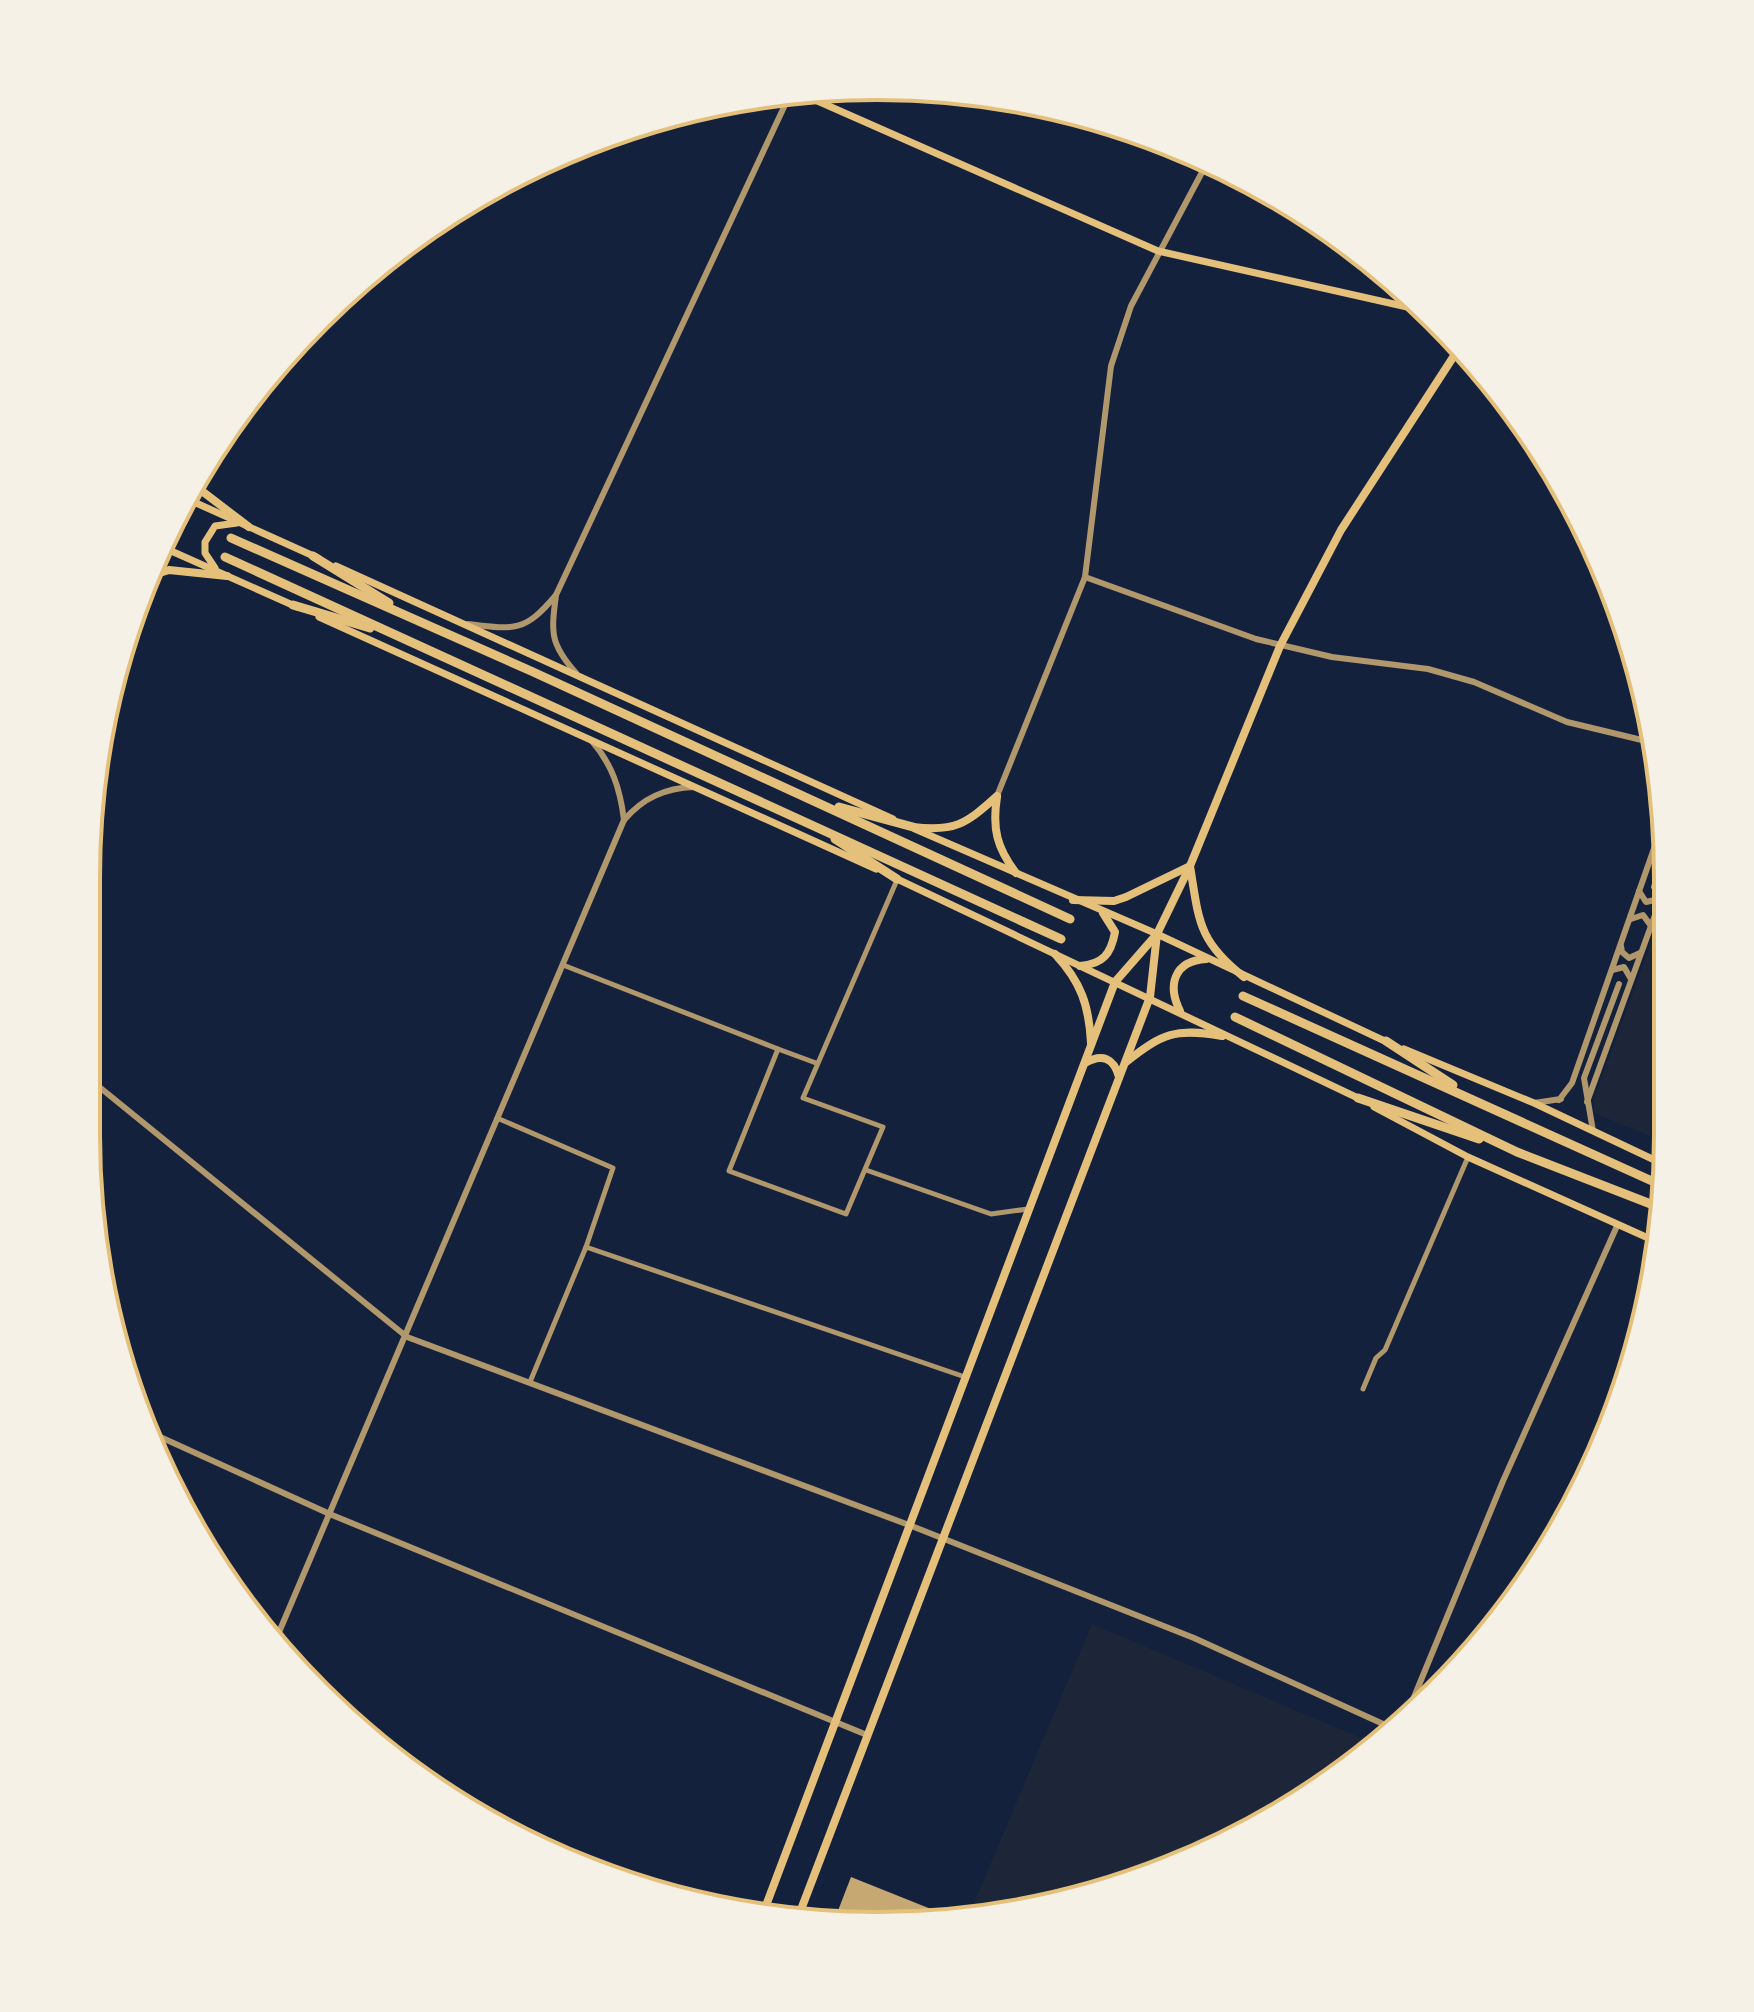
<svg xmlns="http://www.w3.org/2000/svg" width="1754" height="2012" font-family="'Golos Text',sans-serif">
<rect width="100%" height="100%" fill="#14213d"/>
<g fill="#1d2539">
<polygon points="1667,900 1668,1135 1667,1143 1594,1113 1594,1099"/>
<polygon points="1092,1624 1373,1743 1273,1820 1131,1884 968,1917"/>
</g>
<polygon fill="#c6a872" points="851,1877 956,1919 929,1924 834,1921"/>
<g fill="none" stroke-linecap="round" stroke-linejoin="round">
<g stroke="#b1986c" stroke-width="5">
<polyline points="563,965 778,1049 729,1171 846,1214 883,1127 803,1098 897,880"/>
<polyline points="778,1049 816,1063"/>
<polyline points="497,1118 613,1168 586,1247"/>
<polyline points="866,1170 991,1214 1028,1209"/>
<polyline points="530,1382 586,1247 965,1377"/>
<polyline points="1363,1389 1376,1358 1385,1350 1468,1157"/>
</g>
<g stroke="#b1986c" stroke-width="6">
<polyline points="1085,577 1256,639 1332,657 1428,669 1474,682 1567,722 1650,742"/>
<path d="M556,595C551,633 550,644 576,673"/>
<path d="M468,624C515,630 525,632 556,595L791,92"/>
<path d="M591,740C612,764 620,788 624,820"/>
<polyline points="997,796 1085,577 1111,366 1131,306 1208,161"/>
<polyline points="1654,887 1666,851"/>
<polyline points="1639,891 1646,902 1659,899"/>
<polyline points="1631,919 1643,915 1651,926"/>
<polyline points="1621,946 1622,952 1629,958 1640,953"/>
<polyline points="1612,970 1624,967 1631,979"/>
<polyline points="87,1077 407,1337 909,1525 1194,1638 1392,1728"/>
<polyline points="1559,1100 1572,1083 1665,817"/>
<polyline points="1587,1102 1667,882"/>
<polyline points="1534,1103 1561,1099"/>
<polyline points="1593,1131 1584,1078 1619,984"/>
<polyline points="147,1431 332,1515 867,1735"/>
<path d="M274,1644L624,820C643,798 665,788 694,787"/>
<polyline points="1405,1719 1503,1481 1617,1226"/>
</g>
<g stroke="#e5c07b" stroke-width="7">
<polyline points="797,92 1158,251 1425,311"/>
<polyline points="185,498 318,558"/>
<polyline points="160,546 297,607"/>
<polyline points="336,566 893,819"/>
<polyline points="215,568 205,553 205,542 215,526 237,523"/>
<polyline points="319,617 876,869"/>
<polyline points="915,829 1157,934 1389,1043"/>
<polyline points="895,878 1360,1099"/>
<polyline points="1404,1049 1534,1103 1665,1165"/>
<polyline points="1374,1107 1468,1157 1657,1242"/>
</g>
<g stroke="#e5c07b" stroke-width="8">
<polyline points="194,485 249,527"/>
<polyline points="147,577 169,570 227,576"/>
<path d="M997,797C992,829 997,848 1016,873"/>
<path d="M913,827C955,832 966,824 997,796"/>
<path d="M1073,900L1114,901L1126,897L1190,866C1199,921 1198,941 1244,977"/>
<path d="M1055,954C1081,982 1089,1005 1091,1043"/>
<path d="M1080,966C1103,964 1111,954 1115,932L1103,913"/>
<path d="M1180,1011C1167,985 1174,961 1206,959"/>
<path d="M1126,1062C1163,1033 1175,1028 1222,1036"/>
<path d="M1085,1063C1102,1053 1114,1058 1119,1077"/>
<polyline points="762,1916 1115,982 1157,934 1190,866 1280,646 1341,530 1461,345"/>
<polyline points="797,1920 1150,997 1157,934"/>
</g>
<g stroke="#e5c07b" stroke-width="9">
<polyline points="231,538 531,671 1070,919"/>
<polyline points="313,556 389,603"/>
<polyline points="225,557 1061,939"/>
<polyline points="293,605 370,628"/>
<polyline points="839,807 913,827"/>
<polyline points="835,839 897,879"/>
<polyline points="1243,996 1663,1186"/>
<polyline points="1235,1017 1517,1152 1661,1208"/>
<polyline points="1386,1041 1453,1085"/>
<polyline points="1358,1098 1479,1139"/>
</g>
</g>
<path d="M0 0H1754V2012H0ZM877 100H877A777 777 0 0 1 1654 877V1135A777 777 0 0 1 877 1912H877A777 777 0 0 1 100 1135V877A777 777 0 0 1 877 100Z" fill="#f6f1e7" fill-rule="evenodd"/>
<path fill="none" stroke="#e5c07b" stroke-width="4" d="M877 100H877A777 777 0 0 1 1654 877V1135A777 777 0 0 1 877 1912H877A777 777 0 0 1 100 1135V877A777 777 0 0 1 877 100Z"/>
</svg>
